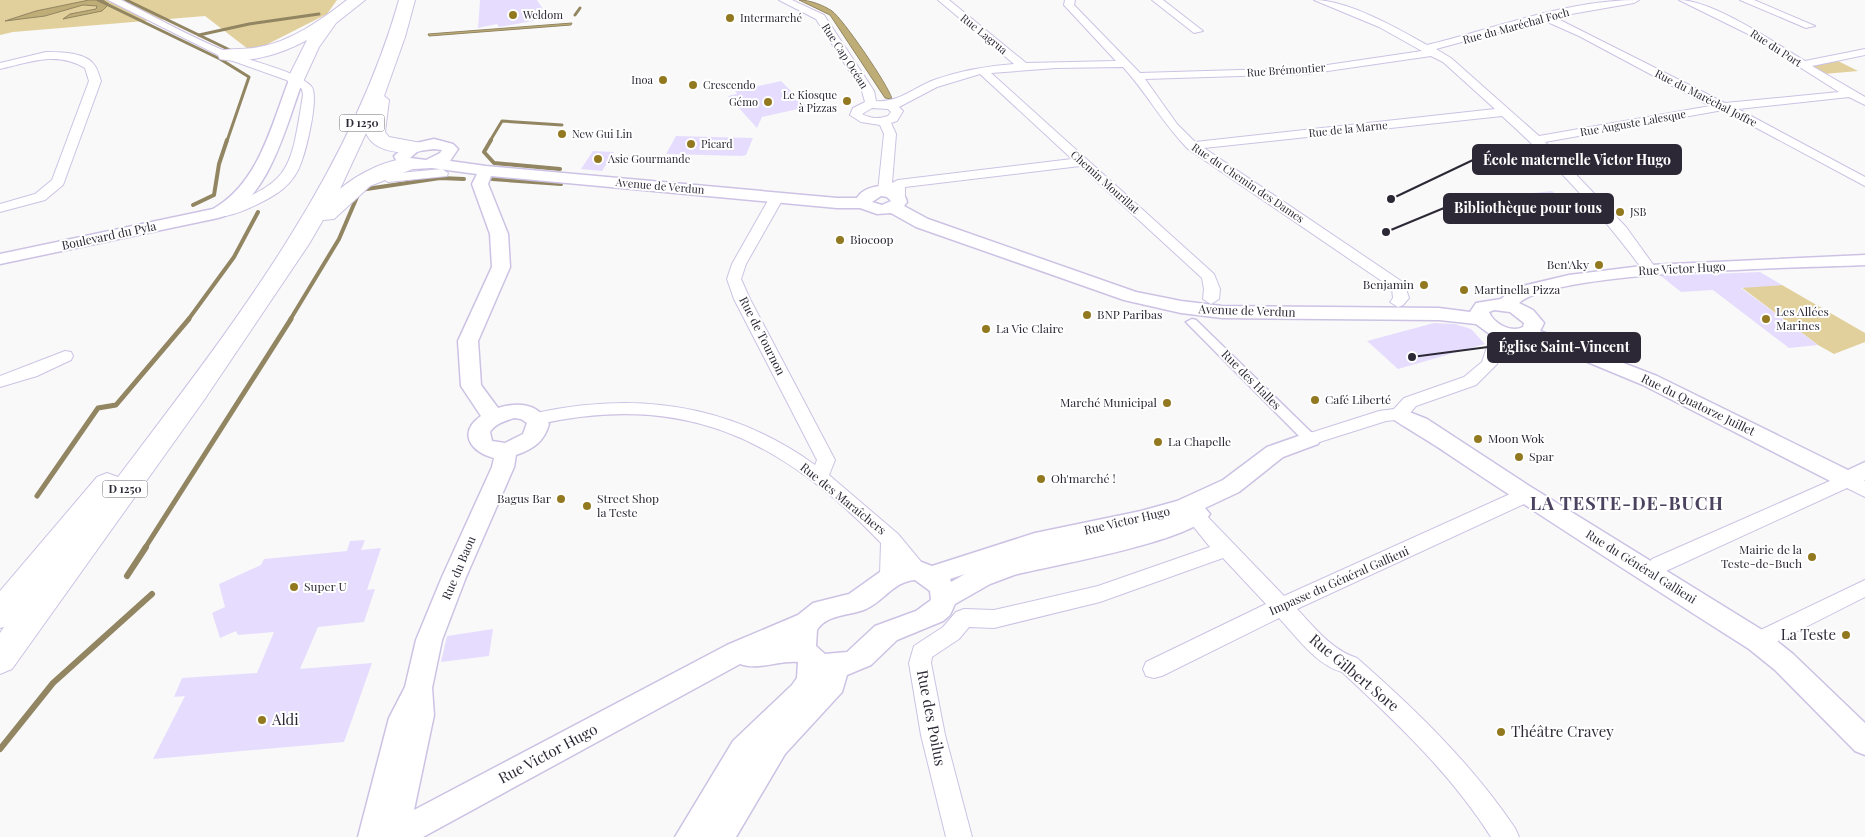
<svg xmlns="http://www.w3.org/2000/svg" width="1865" height="837" font-family="'Playfair Display',serif">
<rect width="100%" height="100%" fill="#f9f9f9"/>
<g fill="#e1d09c">
<polygon points="0,0 337,0 327,14 252,52 205,16 13,32 0,35"/>
<polygon points="1838,61 1858,71 1824,74 1810,65"/>
<polygon points="1782,285 1865,333 1865,342 1834,354 1818,345 1741,287"/>
</g>
<g fill="#bead76" stroke="#928562">
<polygon points="89,0 103,0 109,4 102,11 63,19 70,14 96,9 97,6 83,5 45,16 5,21 36,11"/>
<path d="M799,0C810,0 823,5 832,11C843,19 889,86 892,99L885,98L830,15Z"/>
<polygon points="572,23 571,25 429,36 428,34"/>
</g>
<g fill="none" stroke-linecap="round" stroke-linejoin="round">
<g stroke="#928562" stroke-width="3">
<polyline points="98,0 220,59 249,77 227,141"/>
<polyline points="126,0 234,52"/>
<polyline points="575,15 580,8"/>
<polyline points="199,35 249,24 319,14"/>
<polyline points="490,141 502,121 562,125"/>
</g>
<g stroke="#928562" stroke-width="4">
<polyline points="491,140 484,152 494,163 560,169"/>
<polyline points="492,179 561,184"/>
<polyline points="193,205 214,195 219,164 227,140"/>
<polyline points="188,320 234,257 258,212"/>
<polyline points="290,320 339,239 360,190 440,178 464,179"/>
</g>
<g stroke="#928562" stroke-width="5">
<polyline points="37,496 98,408 116,405 189,319"/>
<polyline points="145,548 291,319"/>
</g>
<g stroke="#928562" stroke-width="6">
<polyline points="127,576 146,547"/>
<polyline points="0,749 53,683 152,594"/>
</g>
</g>
<g fill="#e6ddfe">
<polygon points="480,0 537,0 549,18 499,27 497,24 478,28"/>
<polygon points="781,81 807,107 762,117 757,128 728,96 737,94 735,91"/>
<polygon points="676,136 715,137 753,138 746,155 742,156 666,154"/>
<polygon points="593,151 614,152 602,171 581,169"/>
<polygon points="1552,191 1577,212 1557,214 1533,193"/>
<polygon points="1760,272 1782,285 1741,288 1818,345 1789,348 1713,290 1681,292 1661,276"/>
<polygon points="1434,323 1455,324 1471,329 1485,344 1398,369 1367,341"/>
<polygon points="365,540 361,550 381,548 367,590 375,589 364,622 318,627 300,669 372,663 344,742 153,759 185,696 174,697 182,678 257,673 274,632 238,635 236,631 220,638 212,613 225,607 219,584 261,565 264,559 347,551 350,541"/>
<polygon points="493,629 489,656 441,662 447,636"/>
</g>
<g fill="none" stroke-linecap="round" stroke-linejoin="round">
<defs>
<polygon id="pedestrian" points="1192,319 1196,320 1315,436 1316,439 1315,442 1305,442 1188,324 1186,322"/>
<g id="minor">
<path d="M108,0H121C157,18 193,38 230,53C250,61 297,71 311,86C320,95 306,150 301,163C298,172 292,181 284,188C273,198 230,220 215,216L213,213L215,210C292,182 290,173 303,95L302,89L292,82L222,57Z"/>
<path d="M779,0H792L824,15L874,91L876,101C898,103 913,88 934,80C959,71 987,66 1014,64L938,0H949L1026,63L1116,61L1064,5L1065,0H1075L1074,5L1140,73L1307,68L1422,51L1379,27L1314,0C1348,0 1397,28 1427,45C1496,28 1567,0 1639,0L1634,3L1554,17L1725,103L1839,92L1746,33L1679,0C1713,0 1775,43 1805,61L1865,49V55L1812,66L1865,97V105L1849,97L1738,109L1865,177V186L1723,110L1545,142L1626,227L1657,270L1650,274L1645,273C1604,216 1554,163 1502,116L1204,148L1404,283L1409,298L1403,305L1398,307L1390,302L1393,298L1392,288L1188,149C1163,124 1147,93 1123,67L1056,68L991,73L1214,274L1220,289L1219,299L1211,304L1203,299L1204,289L1202,278L1080,166L905,187V196L898,200L893,199L891,191L885,195L880,194L878,191L884,134L880,125L861,122L850,115L853,108L865,102L862,91L816,19ZM1543,20L1579,36L1710,106L1539,136L1451,58L1436,49ZM1431,56L1443,62L1495,109L1195,142L1177,124L1145,79L1307,74ZM980,74L1072,159L898,180L892,183L896,134L891,123L897,121L903,111L899,107L937,87ZM872,108L888,109L891,112L888,116C879,119 871,119 862,114Z"/>
<polygon points="1152,0 1163,0 1203,31 1194,33"/>
<polygon points="1740,0 1754,0 1815,26 1806,28"/>
<path d="M46,52C60,52 87,52 95,66C98,70 99,76 101,81L63,185L45,200L0,212V204L35,194L52,180L89,81L85,68C57,51 30,62 0,69V63Z"/>
<polygon points="442,169 448,173 447,176 388,182 382,178 388,174"/>
<path d="M777,193L784,197L746,264L741,279L750,299L835,460L829,475L898,534L923,564L926,570L923,576C911,579 908,574 900,565V575L897,581L890,583L883,581L880,575L881,543C780,438 682,391 536,425L530,423L527,419L530,415L536,413C636,391 731,404 815,465L817,460L734,299L727,279L732,264L770,197Z"/>
<polygon points="1500,327 1508,332 1497,364 1476,385 1416,406 1405,419 1386,421 1310,445 1304,443 1301,439 1304,435 1379,411 1394,409 1404,398 1464,377 1482,362 1492,332"/>
<polygon points="65,351 71,352 73,356 71,360 37,376 0,387 0,376"/>
<path d="M1848,473L1865,481V497L1847,488L1666,571C1659,579 1655,583 1644,580L1641,574L1652,559Z"/>
<path d="M1523,486L1530,488L1532,493L1524,504L1297,609C1315,628 1332,650 1357,658C1416,710 1471,763 1515,828L1519,837H1491C1451,774 1397,723 1342,672C1316,665 1297,637 1279,618L1162,676L1154,678L1146,676L1143,669L1146,662L1266,604L1223,558L1100,602L994,628L969,627L959,639L932,657L931,663L945,735L972,837H946L921,735L909,663L914,646L943,627L956,612L964,609L994,610L1098,586L1210,547L1185,516L1188,511L1195,509L1202,511L1284,596L1510,494L1516,488Z"/>
<polygon points="1865,580 1865,597 1766,647 1758,650 1750,647 1747,641 1750,635"/>
</g>
<g id="tertiary">
<path d="M296,76L303,80C287,122 268,206 218,218L0,264V254L213,209C259,183 271,126 289,80Z"/>
<path d="M434,139L453,144L458,149L450,161L486,166L837,198H857C866,182 903,181 907,202L904,206L928,219L1136,292L1181,301L1222,306L1439,308L1470,312L1476,303L1501,299L1514,288L1569,275L1650,265L1865,255V265C1804,268 1556,270 1519,303L1533,310L1544,323L1540,331L1657,376L1848,470L1865,462V480L1848,488L1840,486L1643,385L1561,351L1526,339L1508,340L1491,335L1476,324L1439,320L1222,318L1181,313L1124,300L916,227L891,213L877,214L860,208H837L491,176L488,184L508,234L510,267L478,341L481,385L498,408C518,402 538,403 549,424C544,442 533,449 516,455L514,467L466,577L442,640L432,688L434,715L414,810L727,645L798,615L813,603L849,594L887,567L916,560L932,566L1035,533L1141,511L1177,501L1223,480L1267,447L1310,432L1318,434L1321,439L1318,444L1283,457L1239,492L1205,508L1210,514C1195,541 1049,566 1014,575L990,584L955,604L950,615L943,621L897,640L871,665L847,675L842,692L785,754L736,837H675L733,741L792,685L797,678L798,662C779,660 758,671 740,664L423,837H358L389,718L405,687L416,640L442,577L492,467L494,458C471,452 457,433 481,416L461,386L458,341L492,267L490,234L472,184L477,174L432,168L414,169L398,164L394,156L407,145ZM434,149L442,150L440,153L426,160L410,158L418,151ZM881,196L887,197L891,201L882,205L872,202ZM1494,310L1510,312L1524,323L1523,327C1511,333 1494,324 1489,312ZM514,418L521,419L527,423L523,434L505,443L492,441L490,432C495,424 505,421 514,418ZM965,574L951,582L950,579ZM915,580L930,591L931,600L916,611L875,626L847,652L825,654L816,646L817,630C827,614 849,616 866,609C885,600 893,582 915,580Z"/>
<path d="M1399,408L1427,419L1531,487L1767,633L1793,654L1865,723V755L1855,751L1775,670L1749,649C1647,584 1545,519 1445,452C1436,445 1392,420 1388,415L1392,410Z"/>
</g>
<g id="primary">
<path d="M347,0H365L336,23L319,47L302,84H290L287,80L307,40C283,53 248,65 220,59L218,55L220,51C233,48 246,50 259,47C292,41 321,20 347,0Z"/>
<path d="M399,0H415L405,37L384,96L389,100L385,132L389,137L421,143L424,147L421,151C404,155 373,152 366,133L340,189C356,175 394,154 415,160L418,164L415,168L370,186L334,219L323,220L309,244L204,400L12,669L0,674V633L4,627L0,628V591L97,477L107,473L118,477C229,330 348,180 399,0Z"/>
</g>
</defs>
<use href="#pedestrian" stroke="#ccc2e4" stroke-width="3"/>
<use href="#minor" stroke="#ccc2e4" stroke-width="2"/>
<use href="#tertiary" stroke="#ccc2e4" stroke-width="3"/>
<use href="#primary" stroke="#ccc2e4" stroke-width="2"/>
<use href="#pedestrian" fill="#fff" fill-rule="evenodd"/>
<use href="#minor" fill="#fff" fill-rule="evenodd"/>
<use href="#tertiary" fill="#fff" fill-rule="evenodd"/>
<use href="#primary" fill="#fff" fill-rule="evenodd"/>
</g>
<g fill="#92781f" stroke="#fff" stroke-width="2">
<circle cx="513" cy="15" r="5"/>
<circle cx="730" cy="18" r="5"/>
<circle cx="663" cy="80" r="5"/>
<circle cx="693" cy="85" r="5"/>
<circle cx="847" cy="101" r="5"/>
<circle cx="768" cy="102" r="5"/>
<circle cx="562" cy="134" r="5"/>
<circle cx="691" cy="144" r="5"/>
<circle cx="598" cy="159" r="5"/>
<circle cx="1620" cy="212" r="5"/>
<circle cx="840" cy="240" r="5"/>
<circle cx="1599" cy="265" r="5"/>
<circle cx="1424" cy="285" r="5"/>
<circle cx="1464" cy="290" r="5"/>
<circle cx="1087" cy="315" r="5"/>
<circle cx="1766" cy="319" r="5"/>
<circle cx="986" cy="329" r="5"/>
<circle cx="1315" cy="400" r="5"/>
<circle cx="1167" cy="403" r="5"/>
<circle cx="1478" cy="439" r="5"/>
<circle cx="1158" cy="442" r="5"/>
<circle cx="1519" cy="457" r="5"/>
<circle cx="1041" cy="479" r="5"/>
<circle cx="561" cy="499" r="5"/>
<circle cx="587" cy="506" r="5"/>
<circle cx="1812" cy="557" r="5"/>
<circle cx="294" cy="587" r="5"/>
<circle cx="1846" cy="635" r="5"/>
<circle cx="262" cy="720" r="5"/>
<circle cx="1501" cy="732" r="5"/>
</g>
<g text-anchor="middle" stroke-width="4" stroke-linejoin="round" paint-order="stroke">
<g font-size="11" fill="#2c2835" stroke="#fff" text-anchor="start">
<text x="523" y="19">Weldom</text>
<text x="740" y="22">Intermarché</text>
<text x="653" y="84" text-anchor="end">Inoa</text>
<text x="703" y="89">Crescendo</text>
<text x="837" y="99" text-anchor="end">Le Kiosque<tspan x="837" dy="13">à Pizzas</tspan></text>
<text x="758" y="106" text-anchor="end">Gémo</text>
<text x="572" y="138">New Gui Lin</text>
<text x="701" y="148">Picard</text>
<text x="608" y="163">Asie Gourmande</text>
<text x="1630" y="216">JSB</text>
</g>
<g font-size="11" fill="#2c2835" stroke="#fff">
<text transform="translate(1516 26) rotate(-15)" y="4">Rue du Maréchal Foch</text>
<text transform="translate(984 34) rotate(39)" y="4">Rue Lagrua</text>
<text transform="translate(1776 48) rotate(33)" y="4">Rue du Port</text>
<text transform="translate(845 56) rotate(57)" y="4">Rue Cap Océan</text>
<text transform="translate(1286 70) rotate(-4)" y="4">Rue Brémontier</text>
<text transform="translate(1706 98) rotate(27)" y="4">Rue du Maréchal Joffre</text>
<text transform="translate(1633 123) rotate(-10)" y="4">Rue Auguste Lalesque</text>
<text transform="translate(1348 129) rotate(-6)" y="4">Rue de la Marne</text>
<text transform="translate(1105 182) rotate(42)" y="4">Chemin Mourillat</text>
<text transform="translate(1248 183) rotate(34)" y="4">Rue du Chemin des Dames</text>
<text transform="translate(660 186) rotate(5)" y="4">Avenue de Verdun</text>
</g>
<g fill="#fff" stroke="#6b6872" stroke-width="1">
<rect x="339.5" y="114.5" width="45" height="17" rx="4"/>
<rect x="102.5" y="480.5" width="45" height="17" rx="4"/>
</g>
<g font-size="11" font-weight="bold" fill="#2c2835">
<text x="362" y="127">D 1250</text>
<text x="125" y="493">D 1250</text>
</g>
<g font-size="12" fill="#2c2835" stroke="#fff">
<text transform="translate(109 236) rotate(-12)" y="4">Boulevard du Pyla</text>
<text transform="translate(1682 269) rotate(-3)" y="4">Rue Victor Hugo</text>
<text transform="translate(1247 311) rotate(2)" y="4">Avenue de Verdun</text>
<text transform="translate(762 336) rotate(63)" y="4">Rue de Tournon</text>
<text transform="translate(1251 380) rotate(45)" y="4">Rue des Halles</text>
<text transform="translate(1698 405) rotate(26)" y="4">Rue du Quatorze Juillet</text>
<text transform="translate(843 499) rotate(39)" y="4">Rue des Maraîchers</text>
<text transform="translate(1127 521) rotate(-13)" y="4">Rue Victor Hugo</text>
<text transform="translate(1641 567) rotate(32)" y="4">Rue du Général Gallieni</text>
<text transform="translate(459 568) rotate(-67)" y="4">Rue du Baou</text>
<text transform="translate(1339 581) rotate(-24)" y="4">Impasse du Général Gallieni</text>
</g>
<g font-size="12" fill="#2c2835" stroke="#fff" text-anchor="start">
<text x="850" y="244">Biocoop</text>
<text x="1589" y="269" text-anchor="end">Ben'Aky</text>
<text x="1414" y="289" text-anchor="end">Benjamin</text>
<text x="1474" y="294">Martinella Pizza</text>
<text x="1776" y="316">Les Allées<tspan x="1776" dy="14">Marines</tspan></text>
<text x="1097" y="319">BNP Paribas</text>
<text x="996" y="333">La Vie Claire</text>
<text x="1325" y="404">Café Liberté</text>
<text x="1157" y="407" text-anchor="end">Marché Municipal</text>
<text x="1488" y="443">Moon Wok</text>
<text x="1168" y="446">La Chapelle</text>
<text x="1529" y="461">Spar</text>
<text x="1051" y="483">Oh'marché !</text>
<text x="551" y="503" text-anchor="end">Bagus Bar</text>
<text x="597" y="503">Street Shop<tspan x="597" dy="14">la Teste</tspan></text>
<text x="1802" y="554" text-anchor="end">Mairie de la<tspan x="1802" dy="14">Teste-de-Buch</tspan></text>
<text x="304" y="591">Super U</text>
</g>
<g font-size="15" fill="#2c2835" stroke="#fff" text-anchor="start">
<text x="1836" y="640" text-anchor="end">La Teste</text>
<text x="272" y="725">Aldi</text>
<text x="1511" y="737">Théâtre Cravey</text>
</g>
<g font-size="15" fill="#2c2835" stroke="#fff">
<text transform="translate(1354 673) rotate(40)" y="5">Rue Gilbert Sore</text>
<text transform="translate(931 718) rotate(79)" y="5">Rue des Poilus</text>
<text transform="translate(548 754) rotate(-28)" y="5">Rue Victor Hugo</text>
</g>
<g font-size="18" font-weight="bold" letter-spacing="1" fill="#4a425e" stroke="#fff">
<text x="1627" y="510">LA TESTE-DE-BUCH</text>
</g>
</g>
<path fill="none" stroke="#2c2835" stroke-width="2" d="M1391 199L1473 160M1386 232L1444 208M1412 357L1488 347"/>
<g fill="#2c2835" stroke="#fff" stroke-width="2">
<circle cx="1391" cy="199" r="5"/>
<circle cx="1386" cy="232" r="5"/>
<circle cx="1412" cy="357" r="5"/>
</g>
<g fill="#2c2835" stroke="#2c2835" stroke-width="2">
<rect x="1473" y="145" width="208" height="29" rx="5"/>
<rect x="1444" y="194" width="169" height="29" rx="5"/>
<rect x="1488" y="333" width="152" height="29" rx="5"/>
</g>
<g font-size="14" text-anchor="middle" font-weight="bold" fill="#fff">
<text x="1577" y="165">École maternelle Victor Hugo</text>
<text x="1528" y="213">Bibliothèque pour tous</text>
<text x="1564" y="352">Église Saint-Vincent</text>
</g>
</svg>
